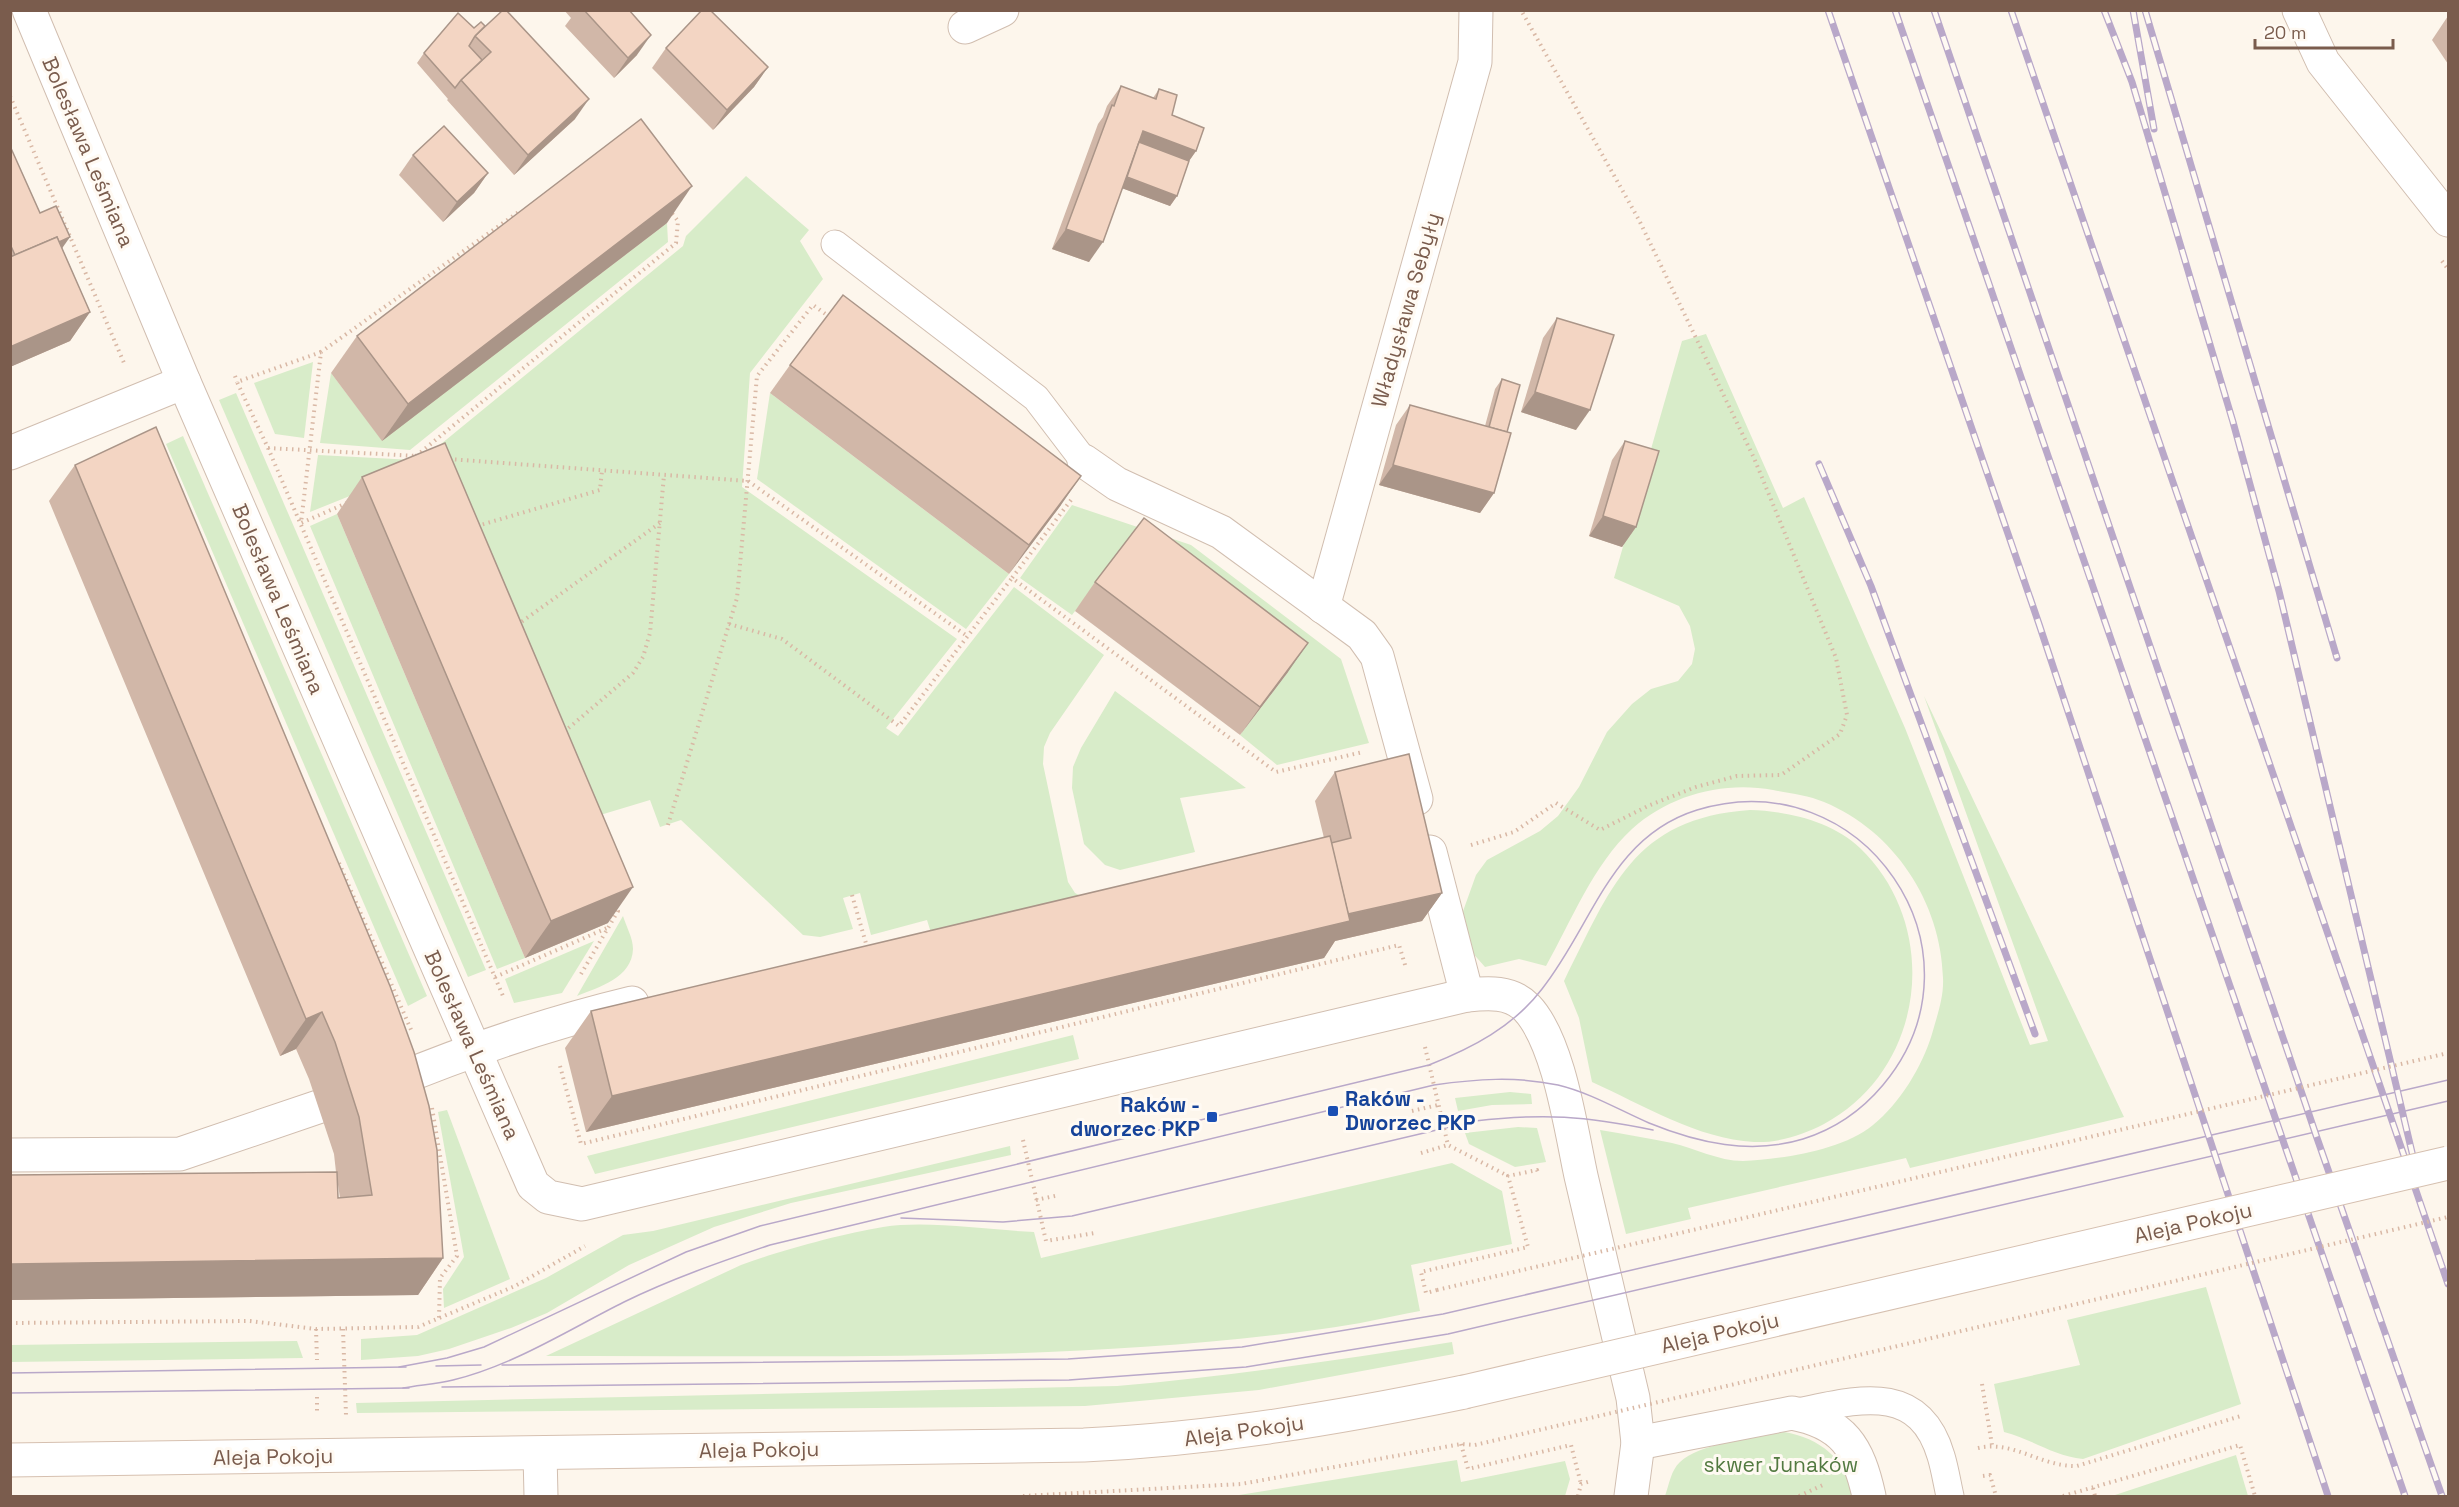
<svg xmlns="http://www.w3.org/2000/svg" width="2459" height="1507" font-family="'Space Grotesk',sans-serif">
<rect width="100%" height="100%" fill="#fdf6ec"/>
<g fill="#d8ecc9">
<polygon points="746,176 809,230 800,241 823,279 750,373 742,487 957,639 886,728 898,736 1014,587 1104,655 1050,733 1044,747 1043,764 1068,882 1075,893 1087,899 935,946 927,920 871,935 860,893 843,898 853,929 820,937 803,935 681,820 660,827 650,800 587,819 430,453 683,246 686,236"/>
<polygon points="667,223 668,242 410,450 320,443 331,373 382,440"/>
<path d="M1706,334L1783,508L1804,497L1905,728L2030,1045L2048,1041L1924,696L2124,1117L1910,1168L1906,1158L1688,1208L1691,1219L1626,1234L1600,1130C1624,1134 1648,1138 1672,1143C1695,1148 1718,1161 1743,1161C1782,1159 1841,1151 1873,1125C1900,1103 1922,1067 1932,1034C1937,1016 1944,997 1943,978C1941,902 1894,831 1824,802C1808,795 1789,793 1773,790C1723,781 1670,795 1632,829C1593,865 1572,920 1546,966L1519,959L1485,967L1470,950L1462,914L1476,875L1487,860L1540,831L1558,816L1579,787L1607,732L1632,704L1651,689L1678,681L1692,664L1695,649L1690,626L1679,606L1614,578L1682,341Z"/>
<polygon points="313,362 304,438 275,434 254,383"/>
<polygon points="236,393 486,970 468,977 219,400"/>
<polygon points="770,393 1009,574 966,629 757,479"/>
<polygon points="183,436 427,996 408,1006 166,444"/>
<polygon points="318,455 414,460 417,469 310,512"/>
<polygon points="1072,505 1191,545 1341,659 1369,743 1277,765 1240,735 1288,672 1124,547 1072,615 1020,578"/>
<polygon points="337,514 525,958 497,969 310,526"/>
<polygon points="1115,691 1246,788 1180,798 1195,852 1120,870 1105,865 1084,844 1072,788 1073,767 1081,748"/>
<path d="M1750,810C1787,811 1832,821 1860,848C1942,927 1926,1069 1824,1124C1803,1135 1778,1143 1754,1142C1698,1139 1643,1105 1592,1082L1579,1018L1564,981C1611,888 1633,818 1750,810Z"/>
<path d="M623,916C626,926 633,938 633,949C632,978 599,987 577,996Z"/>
<polygon points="594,941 562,993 514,1003 505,979"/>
<polygon points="1073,1035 1079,1059 595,1174 587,1156"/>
<polygon points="1510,1092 1531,1094 1532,1104 1492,1105 1458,1111 1455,1098"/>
<polygon points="447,1110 510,1279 444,1308 443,1289 464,1257 438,1112"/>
<polygon points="1518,1127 1537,1128 1546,1162 1515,1167 1469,1144 1465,1133"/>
<polygon points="1010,1146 1011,1155 791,1203 714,1227 629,1265 547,1313 511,1328 449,1349 418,1356 361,1360 361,1339 417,1335 546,1278 623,1235 653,1231"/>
<path d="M1452,1163L1502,1191L1512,1244L1411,1265L1420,1311C1388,1317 1355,1325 1322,1329C1068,1364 802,1355 546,1356L741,1265C782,1250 841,1234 883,1227C927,1220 988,1230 1034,1232L1041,1258Z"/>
<path d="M2206,1287L2241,1404L2083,1459C2053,1456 2032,1439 2004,1432L1994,1384L2080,1365L2067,1320Z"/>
<polygon points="297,1341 303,1358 11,1362 11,1345"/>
<path d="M1452,1342L1454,1354L1259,1390L1085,1406L357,1413L356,1403L1117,1386C1229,1376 1340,1360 1452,1342Z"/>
<path d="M1784,1432C1820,1438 1846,1459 1854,1496H1665C1669,1485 1671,1470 1680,1462C1700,1443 1756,1438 1784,1432Z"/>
<polygon points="2236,1455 2248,1496 2112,1496"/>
<polygon points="1457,1460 1461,1482 1565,1461 1570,1479 1565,1496 1199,1496 1239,1495"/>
</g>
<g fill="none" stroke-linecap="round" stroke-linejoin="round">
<defs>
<g id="lane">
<polyline points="835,244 1036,398 1084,461"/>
<path d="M1792,1413C1851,1402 1918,1378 1941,1456C1945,1469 1947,1483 1950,1496"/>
</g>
<g id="street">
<path d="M29,10L184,382L533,1185L548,1197L582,1204L1467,995C1488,993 1511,991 1527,1008C1559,1042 1571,1130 1581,1176C1599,1250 1616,1324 1633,1398L1638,1443L1631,1496"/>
<polyline points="2299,10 2323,62 2448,220"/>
<polyline points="965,27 1002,10"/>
<polyline points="10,453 184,382"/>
<polyline points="1084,461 1117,484 1221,532 1362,635 1377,656 1416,799"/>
<polyline points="1323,607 1475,62 1476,10"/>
<polyline points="1430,852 1467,995"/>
<path d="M387,1084C469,1050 545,1024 632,1003"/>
<polyline points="10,1155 180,1154 318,1107"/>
<path d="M1638,1443L1792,1413C1844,1423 1858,1447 1869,1496"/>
<polyline points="540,1454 541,1496"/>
</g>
<path id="secondary" d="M10,1460L1084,1445C1213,1439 1338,1418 1464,1392"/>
</defs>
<use href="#lane" stroke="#d1beb0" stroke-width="29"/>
<use href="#street" stroke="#d1beb0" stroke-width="35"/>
<use href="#secondary" stroke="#d6c0b0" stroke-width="35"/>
<g stroke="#d9b8a5" stroke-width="4" stroke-dasharray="1.5 4.5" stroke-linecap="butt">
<polyline points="10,96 124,363"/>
<polyline points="2442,261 2448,269"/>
<polyline points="321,352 237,382 268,448 503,996"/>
<polyline points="235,376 237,382"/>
<polyline points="268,448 417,456"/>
<polyline points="416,456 676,243 678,221 670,211"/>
<polyline points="449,459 748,481 967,636"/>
<polyline points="1071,500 1012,578 1276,772 1363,752"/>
<polyline points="347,503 301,523 321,352 520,211"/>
<polyline points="477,526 600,490 602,470"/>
<polyline points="729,624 782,639 899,726 1012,578"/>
<polyline points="517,625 660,523"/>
<polyline points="564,732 633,673 643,657 650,633 664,475"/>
<polyline points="668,825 737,598 757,376 813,305 831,318"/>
<polyline points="1471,845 1514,832 1556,803 1600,830 1650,805 1696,787 1737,776 1781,775 1840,734 1847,715 1836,658 1754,458 1639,220 1521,10"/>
<polyline points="339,863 412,1032"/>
<polyline points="852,895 867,947"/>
<polyline points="581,974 618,911 615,905"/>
<polyline points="495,977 607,928"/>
<polyline points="1425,1047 1448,1145 1508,1176"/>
<polyline points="560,1066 581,1144 1399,945 1406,968"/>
<polyline points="432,1108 457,1256 440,1278 439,1318"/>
<polyline points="1412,1111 1438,1105"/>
<polyline points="1023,1140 1046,1241 1095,1233"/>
<polyline points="1421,1153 1448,1145"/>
<polyline points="1036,1200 1059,1195"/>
<polyline points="1437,1290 1426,1293 1421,1272 1528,1247 1508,1176 1537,1170 1538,1173"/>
<polyline points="10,1323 250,1321 316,1329 418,1327 515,1286 585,1246"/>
<polyline points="316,1329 317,1360"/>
<polyline points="343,1329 346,1415"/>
<polyline points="1982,1384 1992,1445"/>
<polyline points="317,1397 317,1414"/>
<polyline points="1461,1444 1468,1469 1571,1445 1581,1484"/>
<path d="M1978,1448C2014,1440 2041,1467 2077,1466L2241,1416"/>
<polyline points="1983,1476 1990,1475 1996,1496"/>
<polyline points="2093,1488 2095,1496"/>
<polyline points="1023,1496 1241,1484 1461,1444 1475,1445"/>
<polyline points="1578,1496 1581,1484 1591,1481"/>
<polyline points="1799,1496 1825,1484"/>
<polyline points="2063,1496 2240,1445 2255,1496"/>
</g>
<use href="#lane" stroke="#fff" stroke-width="27"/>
<use href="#street" stroke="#fff" stroke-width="33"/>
<use href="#secondary" stroke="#fff" stroke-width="33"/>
<g stroke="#b9a8c9" stroke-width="1.5">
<path d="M901,1218L1003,1222L1072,1216L1475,1121C1544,1113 1585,1116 1653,1130"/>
<polyline points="502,1365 1068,1359 1242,1347 1443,1314 2448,1080"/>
<polyline points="436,1366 481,1365"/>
<path d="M399,1367L447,1358L484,1347L686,1252L760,1226L1429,1065C1472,1048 1513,1027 1542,989C1593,925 1610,837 1697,810C1862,759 1995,951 1883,1085C1862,1110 1835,1129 1803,1139C1751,1155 1698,1143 1649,1123C1619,1110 1591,1093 1558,1085C1516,1076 1476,1079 1434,1085L770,1245C720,1262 671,1279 624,1302C568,1330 514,1365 453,1380C436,1384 419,1385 403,1388"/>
<polyline points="10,1373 406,1367"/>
<polyline points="442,1387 1069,1380 1246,1367 1448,1334 2448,1101"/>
<polyline points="10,1393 409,1388"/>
</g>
<defs>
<g id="rail">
<polyline points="1828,10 2039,624 2328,1496"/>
<polyline points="1895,10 2405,1496"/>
<polyline points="1934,10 2317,1138 2442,1496"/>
<polyline points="2011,10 2448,1284"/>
<polyline points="2104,10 2132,82 2233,422 2279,591 2415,1165"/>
<polyline points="2133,10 2154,129"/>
<polyline points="2145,10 2337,658"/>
<polyline points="1819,464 1871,586 2035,1034"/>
</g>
</defs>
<use href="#rail" stroke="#b9a8c9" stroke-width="7"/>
<use href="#rail" stroke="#fffaf3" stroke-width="4.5" stroke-dasharray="14" stroke-linecap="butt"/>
<defs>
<polyline id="secondary-bridge" points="1464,1392 2448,1163"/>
</defs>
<use href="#secondary-bridge" stroke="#d6c0b0" stroke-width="35" stroke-linecap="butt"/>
<g stroke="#d9b8a5" stroke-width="4" stroke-dasharray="1.5 4.5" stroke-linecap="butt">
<polyline points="1437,1290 2448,1053"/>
<polyline points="1475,1445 2448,1217"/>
</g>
<use href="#secondary-bridge" stroke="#fff" stroke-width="33"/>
</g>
<g fill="#d1b7a8" fill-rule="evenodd">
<polygon points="564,10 629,10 637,55 614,78 565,26 571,18"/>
<polygon points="2448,16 2448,64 2432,40"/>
<polygon points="474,28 575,119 514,175 447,100 448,99 417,63 424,53"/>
<polygon points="666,48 768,67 754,87 713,130 652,68"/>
<polygon points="1121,86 1153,98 1159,89 1172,115 1196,151 1189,161 1177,196 1170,206 1122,188 1089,262 1052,249 1098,124 1103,117 1107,106"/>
<polygon points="10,146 40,213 62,248 90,312 70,341 10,367"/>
<polygon points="413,155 488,173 474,193 443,222 399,175"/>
<polygon points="667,223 382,441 331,373 357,336"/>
<polygon points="1557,318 1576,430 1521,412 1543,338"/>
<polygon points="790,365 1061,505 1009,574 770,393"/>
<polygon points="1502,379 1507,432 1494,493 1480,513 1379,485 1396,425 1410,405 1485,426 1495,389"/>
<polygon points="1625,441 1636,527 1622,547 1589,536 1612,460"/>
<path d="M75,465L443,1258L418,1295L10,1300L336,1172L334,1154L309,1079L296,1049L280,1056L49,501ZM337,1178L340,1198H338Z"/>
<polygon points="362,477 608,923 525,958 337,514"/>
<polygon points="1095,582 1288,672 1240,735 1075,611"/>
<polygon points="1335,772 1442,893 1422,921 1335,941 1324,958 586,1132 565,1048 591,1011 1324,838 1315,801"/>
</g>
<g fill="#aa9588">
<polygon points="651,35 637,55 614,78 628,58"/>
<polygon points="768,67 754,87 713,130 727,110"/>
<polygon points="589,99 575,119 514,175 528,155"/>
<polygon points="1143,131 1196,151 1182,171 1132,152"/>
<polygon points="488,173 474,193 443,222 457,202"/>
<polygon points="1123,176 1177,196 1170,206 1116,186"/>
<polygon points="692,186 667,223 382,441 408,404"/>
<polygon points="1066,229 1103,242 1089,262 1052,249"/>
<polygon points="70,237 56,257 17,260"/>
<polygon points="90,312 70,341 10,367 10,347"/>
<polygon points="1535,392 1590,410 1576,430 1521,412"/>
<polygon points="1393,465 1494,493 1480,513 1379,485"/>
<polygon points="1081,476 1061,505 1009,574 1029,545"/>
<polygon points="1603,516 1636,527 1622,547 1589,536"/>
<polygon points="1308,643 1288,672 1240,735 1260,707"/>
<polygon points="633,887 608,923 525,958 551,921"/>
<polygon points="1442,893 1422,921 1335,941 1324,958 586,1132 612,1096 1341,916"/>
<polygon points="322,1012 296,1049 280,1056 306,1019"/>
<polygon points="443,1258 418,1295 10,1300 10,1264"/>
</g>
<g fill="#f3d5c3" stroke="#aa9588" stroke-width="1.5">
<polygon points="503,10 506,10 589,99 528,155 461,80 491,52 475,36"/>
<polygon points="584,10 629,10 651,35 628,58"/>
<polygon points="702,10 710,10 768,67 727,110 666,48"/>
<polygon points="458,13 474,28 481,22 485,26 475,36 469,46 482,60 461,80 455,88 424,53"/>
<polygon points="1121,86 1156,99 1159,89 1177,95 1172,115 1204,128 1196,151 1143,131 1103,242 1066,229 1112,105 1114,106"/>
<polygon points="641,119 692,186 408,404 357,336"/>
<polygon points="444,126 488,173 457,202 413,155"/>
<polygon points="1139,142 1189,161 1177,196 1127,177"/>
<polygon points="10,146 40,213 56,206 70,237 59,242 57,237 15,255 10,244"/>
<polygon points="57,237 90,312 10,347 10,257"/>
<polygon points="843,295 1081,476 1029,545 790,365"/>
<polygon points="1557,318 1614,335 1590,410 1535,392"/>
<polygon points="1502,379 1520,385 1507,432 1489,427"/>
<polygon points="1410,405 1511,433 1494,493 1393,465"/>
<polygon points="156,427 390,986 414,1052 429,1106 437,1150 443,1258 10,1264 10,1175 337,1172 338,1198 372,1195 359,1117 335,1042 322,1012 306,1019 75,465"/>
<polygon points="1625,441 1659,451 1636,527 1603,516"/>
<polygon points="445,443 633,887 551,921 362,477"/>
<polygon points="1144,518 1308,643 1260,707 1095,582"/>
<polygon points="1409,754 1442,893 1348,914 1331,843 1351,838 1335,772"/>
<polygon points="1330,836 1350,921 612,1096 591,1011"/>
</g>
<g fill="#1a4fb4" stroke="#fffaf3" stroke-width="2">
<rect x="1327" y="1105" width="12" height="12" rx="3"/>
<rect x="1206" y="1111" width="12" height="12" rx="3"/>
</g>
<g text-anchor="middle" stroke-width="6" stroke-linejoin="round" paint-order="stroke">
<g font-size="21" fill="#7a5c4d" stroke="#fffaf3">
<text transform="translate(88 152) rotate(67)" y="7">Bolesława Leśmiana</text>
<text transform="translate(1406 310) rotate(-74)" y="7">Władysława Sebyły</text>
<text transform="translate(278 599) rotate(67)" y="7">Bolesława Leśmiana</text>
<text transform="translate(472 1045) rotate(66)" y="7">Bolesława Leśmiana</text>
<text transform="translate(2193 1223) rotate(-13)" y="7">Aleja Pokoju</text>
<text transform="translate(1720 1333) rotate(-13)" y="7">Aleja Pokoju</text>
<text transform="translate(1244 1431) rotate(-8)" y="7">Aleja Pokoju</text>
<text transform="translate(759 1450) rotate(-1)" y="7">Aleja Pokoju</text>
<text transform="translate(273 1457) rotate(-1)" y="7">Aleja Pokoju</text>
</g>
<g font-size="21" font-weight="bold" fill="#164399" stroke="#fffaf3" text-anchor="start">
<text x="1345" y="1106">Raków -<tspan x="1345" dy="24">Dworzec PKP</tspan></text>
<text x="1200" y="1112" text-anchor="end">Raków -<tspan x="1200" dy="24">dworzec PKP</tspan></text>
</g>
<g font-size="21" fill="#537a41" stroke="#fffaf3">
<text x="1781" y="1472">skwer Junaków</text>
</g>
</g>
<rect width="2459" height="1507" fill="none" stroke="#7a5c4d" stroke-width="24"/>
<path d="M2255 39v9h138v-9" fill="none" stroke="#7a5c4d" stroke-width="3"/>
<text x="2264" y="39" font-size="18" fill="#7a5c4d" stroke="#fffaf3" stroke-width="4.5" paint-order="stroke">20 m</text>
</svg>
